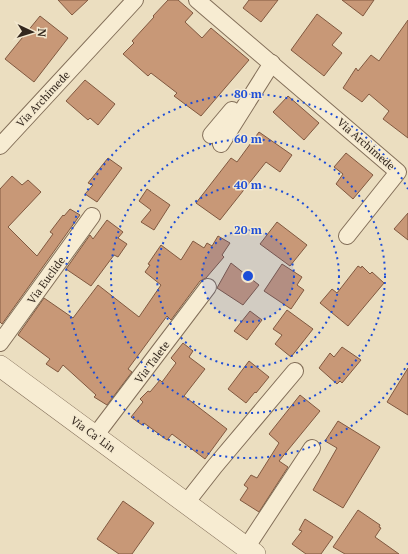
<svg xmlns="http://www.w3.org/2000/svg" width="408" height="554" font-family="'PT Serif',serif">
<rect width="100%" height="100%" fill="#ebdec0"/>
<g fill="#c89877" stroke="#815940">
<polygon points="58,0 88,0 72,15"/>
<polygon points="168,0 178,0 193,13 185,22 202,38 211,28 249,60 201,116 174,96 177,93 151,73 148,76 123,54 134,43 132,41 154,17 153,16"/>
<polygon points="249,0 278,0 261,22 243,8"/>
<polygon points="342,0 374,0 363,16"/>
<polygon points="317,14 342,33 332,45 342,53 324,76 291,50"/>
<polygon points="40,16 68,38 34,82 5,59"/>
<polygon points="408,20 408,138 383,119 389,111 369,94 362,102 343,88 356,68 358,71 371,55 379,61"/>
<polygon points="85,80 115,104 98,125 90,118 88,120 66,101"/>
<polygon points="288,96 319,123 304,140 273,112"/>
<polygon points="259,132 292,155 280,172 266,162 220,220 196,203 231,158 237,162"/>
<polygon points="346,153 373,175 353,199 336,184 343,174 334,167"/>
<polygon points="108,158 122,168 97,202 85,194 93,185 88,183"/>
<polygon points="12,176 22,185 28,180 41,192 8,227 37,256 53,234 50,232 63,215 64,216 70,209 80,215 2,324 0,322 0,189"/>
<polygon points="147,189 170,205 154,230 141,222 151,210 139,201"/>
<polygon points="408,213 408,240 394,229"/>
<polygon points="107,220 123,232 118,238 127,244 118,257 114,255 91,286 66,269 90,235 93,239"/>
<polygon points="277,222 307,245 290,266 260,244"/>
<polygon points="218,236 230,243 222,255 224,257 206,278 200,281 171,320 167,316 128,369 132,372 107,405 94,397 96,395 63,365 58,372 46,364 50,359 18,335 44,298 73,318 98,285 139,317 161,285 145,272 150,265 148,264 161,245 181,260 193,241 204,248 207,243 212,246"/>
<polygon points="231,263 259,285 243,305 217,288"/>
<polygon points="282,264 302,277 297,285 304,290 291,309 264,291"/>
<polygon points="358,266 361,268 362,266 370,274 372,272 384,283 348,326 320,303 332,289 337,293"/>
<polygon points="287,310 313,329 291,357 275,344 282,335 273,329"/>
<polygon points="250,311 262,320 247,340 234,331"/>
<polygon points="183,343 193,351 189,357 205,369 184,396 227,429 205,459 172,434 167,440 144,423 142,425 131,417 143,402 140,399 148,391 150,392 160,380 162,382 176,363 171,358"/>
<polygon points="342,347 361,360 342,383 340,381 337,384 319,368 330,353 334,357"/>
<polygon points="249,361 269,377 256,393 255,392 246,403 228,389"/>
<polygon points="408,368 408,415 387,402"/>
<polygon points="300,395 320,411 279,461 288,467 259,512 240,500 248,488 244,485 251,475 257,478 279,443 269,434"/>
<polygon points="338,421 380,447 343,508 313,490 337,448 325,441"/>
<polygon points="123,501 154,523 132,554 119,554 97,539"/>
<polygon points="358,510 380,525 379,527 381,528 375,537 399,554 345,554 333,547"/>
<polygon points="305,519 333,537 321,554 306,554 292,544 302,531 299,530"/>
</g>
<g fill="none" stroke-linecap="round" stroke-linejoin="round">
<defs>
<g id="minor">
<polyline points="197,0 398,172 347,236"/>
<polyline points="211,135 232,110"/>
<polyline points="221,144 272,63"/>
<polyline points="0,146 135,0"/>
<polyline points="0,343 92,216"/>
<polyline points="95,436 208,287"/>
<polyline points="186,503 215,466 295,371"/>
<polyline points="246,548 312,448"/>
</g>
<polyline id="tertiary" points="0,366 255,554"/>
</defs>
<use href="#minor" stroke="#836f59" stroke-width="18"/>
<use href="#tertiary" stroke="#836f59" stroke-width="22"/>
<use href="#minor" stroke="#f7ecd2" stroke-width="16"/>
<use href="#tertiary" stroke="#f7ecd2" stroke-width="21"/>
</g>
<circle cx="248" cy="276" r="46" fill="#1d4ed8" fill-opacity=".12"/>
<g fill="none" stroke="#1d4ed8" stroke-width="2" stroke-dasharray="2 4">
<circle cx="248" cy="276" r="46"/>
<circle cx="248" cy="276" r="91"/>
<circle cx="248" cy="276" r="137"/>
<path d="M408 363A182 182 0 1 1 408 189"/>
</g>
<g text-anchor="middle" stroke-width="3" stroke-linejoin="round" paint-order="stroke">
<g font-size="11" fill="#33271d" stroke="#f3e8cf">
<text transform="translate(43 99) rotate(-47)" y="4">Via Archimede</text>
<text transform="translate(366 144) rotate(41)" y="4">Via Archimede</text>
<text transform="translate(46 280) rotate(-54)" y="4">Via Euclide</text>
<text transform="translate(152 362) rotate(-53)" y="4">Via Talete</text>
<text transform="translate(93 434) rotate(36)" y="4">Via Ca' Lin</text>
</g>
</g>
<circle cx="248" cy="276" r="6" fill="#1d4ed8" stroke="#f3e8cf" stroke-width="2"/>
<g font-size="12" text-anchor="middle" font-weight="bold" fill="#1d4ed8" stroke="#f3e8cf" stroke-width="3" stroke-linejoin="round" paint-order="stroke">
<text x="248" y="98">80 m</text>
<text x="248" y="143">60 m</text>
<text x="248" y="189">40 m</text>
<text x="248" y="234">20 m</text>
</g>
<g transform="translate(32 32) rotate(94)" stroke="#f3e8cf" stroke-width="3" paint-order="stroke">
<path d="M0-3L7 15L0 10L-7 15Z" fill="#33271d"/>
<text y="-6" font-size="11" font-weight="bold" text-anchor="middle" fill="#33271d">N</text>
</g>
</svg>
